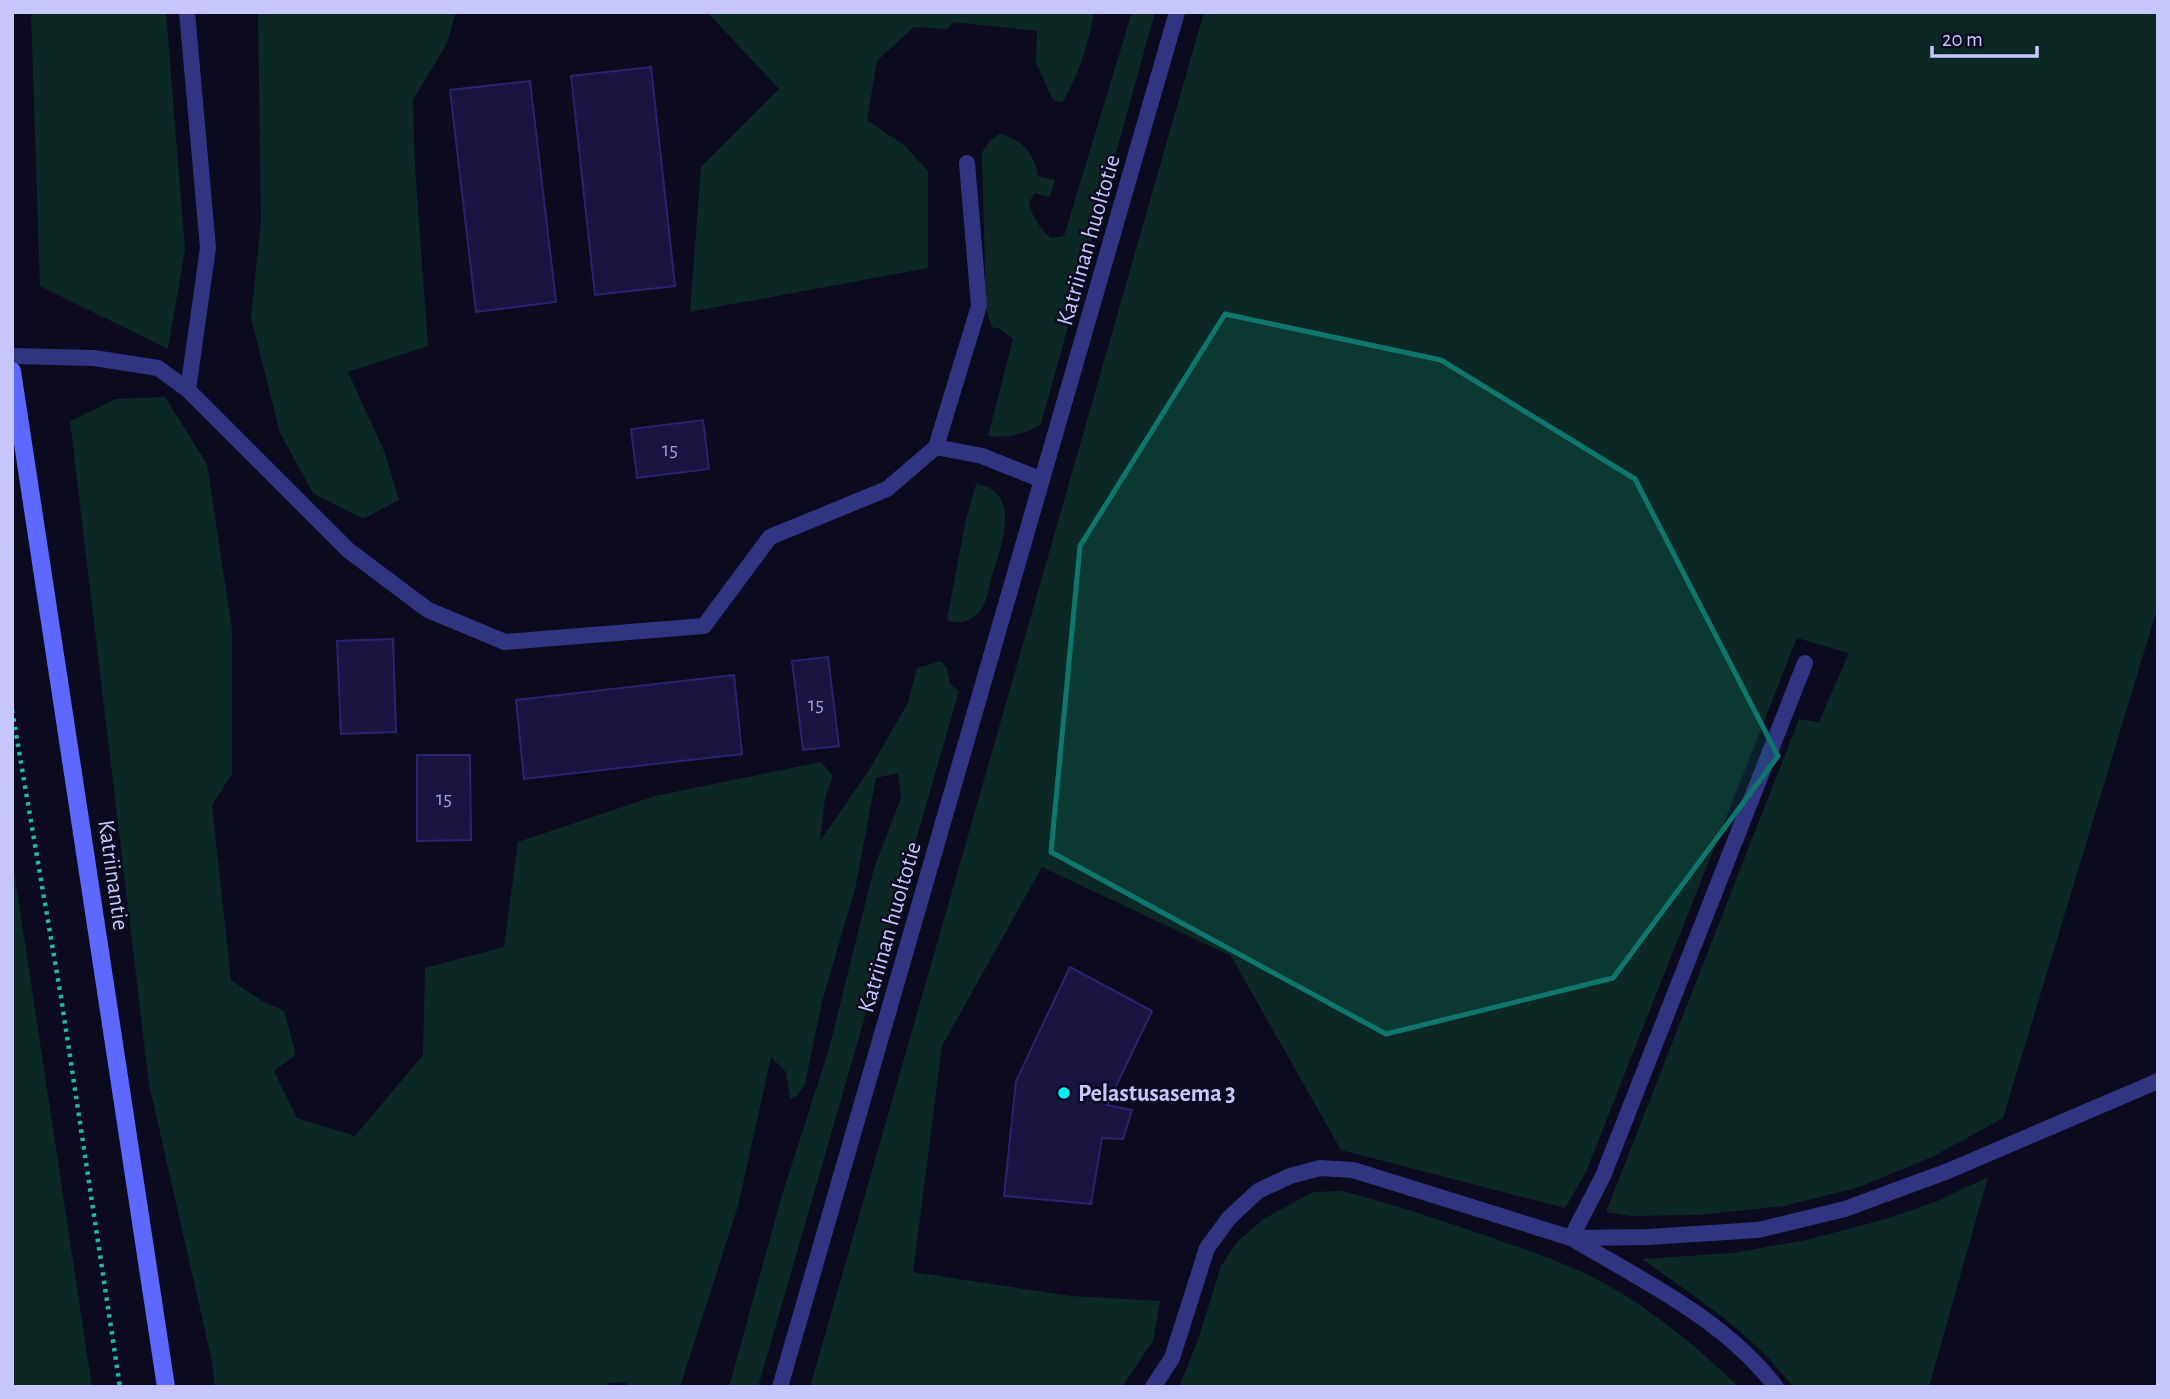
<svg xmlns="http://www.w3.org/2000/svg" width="2170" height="1399" font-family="'Alegreya Sans',sans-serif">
<rect width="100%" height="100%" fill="#0b0a1e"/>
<g fill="#0c2824">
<polygon points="31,12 166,12 185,250 168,349 40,286"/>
<polygon points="258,12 456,12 447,43 413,100 415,167 428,346 348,372 385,453 399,500 363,519 313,493 280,433 251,318 261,221"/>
<path d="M707,12H1094C1088,45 1079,75 1062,103L1053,100L1036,63L1037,31L954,22L947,29L914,27L877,61L867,120L905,146L928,171V268L690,312L701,167L779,89Z"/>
<path d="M1132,12H1155L1041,424C1022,435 1009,438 988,436L1013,339L1000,329L992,327L986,309L982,152L990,141L999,134C1022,138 1035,155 1038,176L1055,180L1050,197L1035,193L1029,202C1032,217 1040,229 1051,238L1064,236Z"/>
<polygon points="1204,12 2158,12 2158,606 2003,1118 1932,1157 1856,1188 1784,1206 1698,1215 1630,1216 1606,1212 1799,719 1819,722 1849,653 1797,638 1586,1172 1565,1208 1341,1150 1231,956 1042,867 942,1046 913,1272 1071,1296 1160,1301 1153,1341 1122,1387 810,1387"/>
<polygon points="165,397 207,464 232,629 232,774 212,805 231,980 262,1001 284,1011 295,1051 294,1056 274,1071 297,1118 355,1136 423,1055 425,968 504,947 518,842 655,796 821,762 833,776 825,798 820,841 869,770 908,703 917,668 941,661 947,668 950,684 959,691 758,1387 729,1387 782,1195 829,1049 874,868 901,798 898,773 876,778 856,885 822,1002 805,1084 797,1096 790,1099 786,1072 771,1057 738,1206 680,1387 630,1387 624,1382 608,1383 610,1387 215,1387 212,1361 149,1084 70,421 116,399"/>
<path d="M976,484C981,485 987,486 991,489C1018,505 999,553 992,575C989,586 987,603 980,611C970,622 960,625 947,620L965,524Z"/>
<polygon points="12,857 92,1387 12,1387"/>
<path d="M1988,1177L1929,1387H1793C1754,1334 1695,1297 1642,1259L1732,1253L1806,1240L1886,1219L1935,1202Z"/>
<path d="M1342,1191C1392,1204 1441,1220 1490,1237C1523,1249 1558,1260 1590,1276C1645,1303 1695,1345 1739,1387H1179L1198,1340L1221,1266L1237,1242L1262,1220L1313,1192Z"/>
</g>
<g fill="#191440" stroke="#2b236f" stroke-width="2">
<polygon points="651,67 675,286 595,295 571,76"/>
<polygon points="530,81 556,302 476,312 450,90"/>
<polygon points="703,420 709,469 637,478 631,429"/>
<polygon points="393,639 396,732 341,734 337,641"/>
<polygon points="828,657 839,746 803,750 792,661"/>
<polygon points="734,675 742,754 524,779 516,700"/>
<polygon points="417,755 470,755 471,840 417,841"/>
<polygon points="1070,967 1152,1011 1107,1105 1132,1110 1123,1139 1102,1138 1091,1204 1004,1196 1016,1081"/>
</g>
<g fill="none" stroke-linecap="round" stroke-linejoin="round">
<polyline stroke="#21b8a1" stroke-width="4.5" stroke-dasharray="3.5 5" stroke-linecap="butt" points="12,710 61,997 120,1387"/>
<g stroke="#303481" stroke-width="16">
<polyline points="187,12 208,248 188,390"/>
<polyline points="12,356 94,358 158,368 188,390 348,550 428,610 505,642 704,626 770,537 887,489 936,447 979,306 967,163"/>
<polyline points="936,447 982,456 1042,480"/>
<polyline points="780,1387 1177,12"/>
<polyline points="1153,1387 1172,1358 1207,1248 1229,1218 1258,1191 1290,1176 1320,1168 1353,1170 1571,1238 1648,1237 1758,1230 1845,1209 1948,1171 2158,1081"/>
<path d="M1776,1387C1724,1319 1643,1281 1571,1238L1603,1176L1805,663"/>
</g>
<polyline stroke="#5d68ff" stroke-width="18" points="12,371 166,1387"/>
</g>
<path fill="#0f766e" fill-opacity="0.2" stroke="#0f766e" stroke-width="5" stroke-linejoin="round" d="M1225,314L1441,360L1635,479L1778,756L1613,978L1386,1034L1051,852L1080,546Z"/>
<circle fill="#00eff1" stroke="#0b0a1e" stroke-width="2.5" cx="1064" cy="1093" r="7"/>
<g text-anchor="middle" stroke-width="5" stroke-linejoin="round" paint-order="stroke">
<g font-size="21" fill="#9c9acf">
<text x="670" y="456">15</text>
<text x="816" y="711">15</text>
<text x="444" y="805">15</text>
</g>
<g font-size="24" fill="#c7c6ff" stroke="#0b0a1e">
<text transform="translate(1088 240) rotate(-74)" y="8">Katriinan huoltotie</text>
<text transform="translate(114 875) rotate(82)" y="8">Katriinantie</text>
<text transform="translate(889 927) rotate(-74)" y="8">Katriinan huoltotie</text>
</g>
<g font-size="24" font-weight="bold" fill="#c7c6ff" stroke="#0b0a1e" text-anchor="start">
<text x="1078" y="1101">Pelastusasema 3</text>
</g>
</g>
<rect width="2170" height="1399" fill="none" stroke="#c7c6ff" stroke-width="28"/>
<path d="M1932 46v10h105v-10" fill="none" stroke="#c7c6ff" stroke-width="3.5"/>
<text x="1942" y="46" font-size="21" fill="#c7c6ff" stroke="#0b0a1e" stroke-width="5" paint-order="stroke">20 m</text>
</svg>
